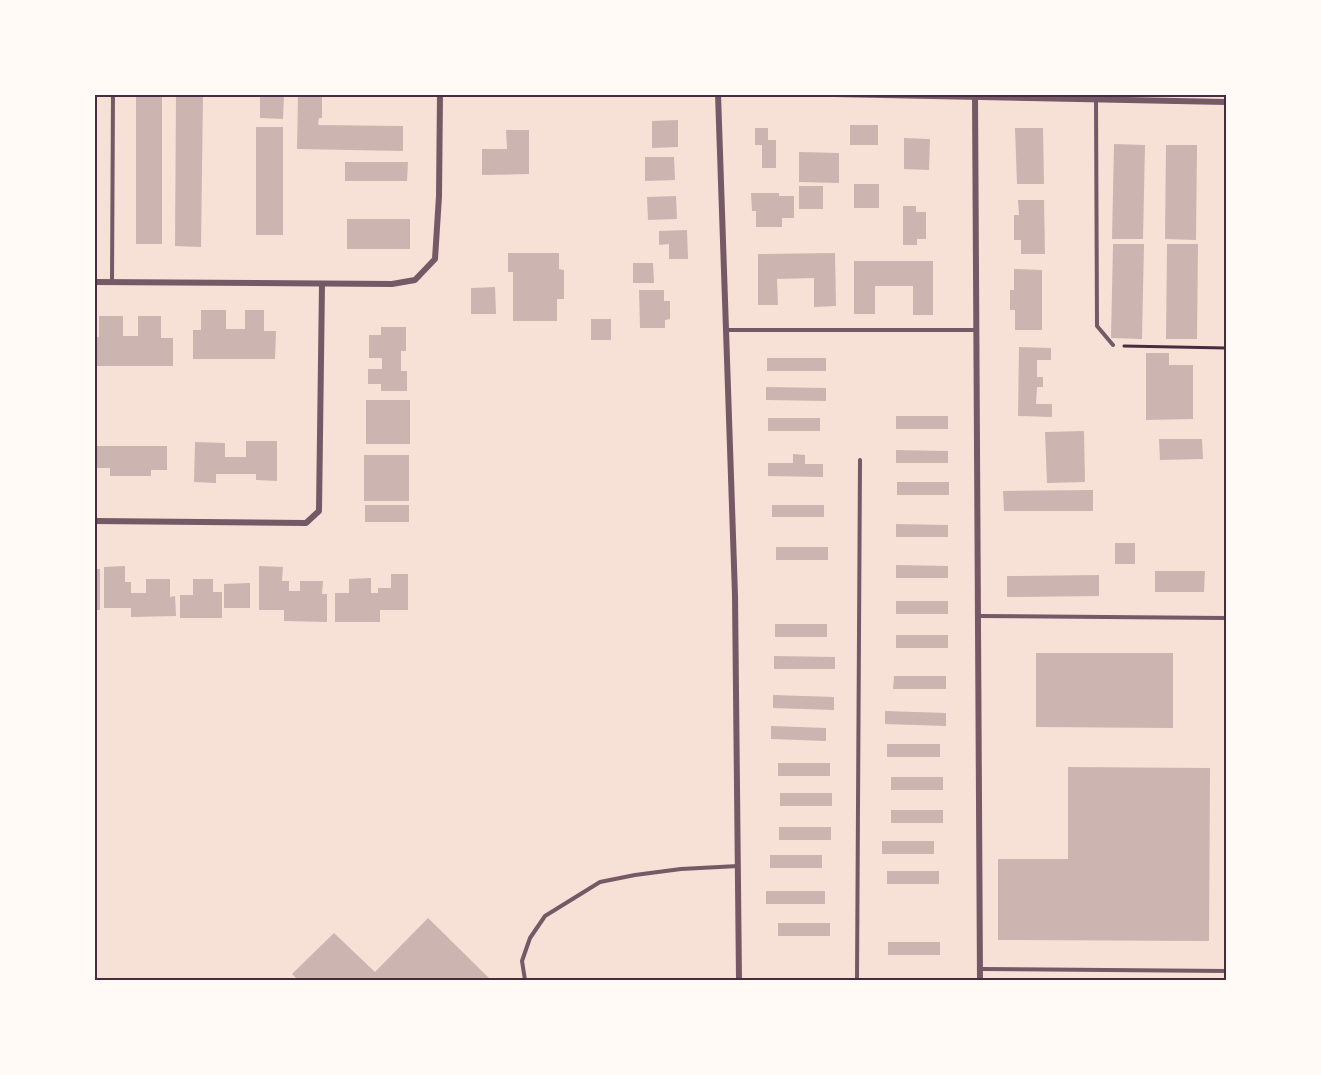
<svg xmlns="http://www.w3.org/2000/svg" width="1321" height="1075" font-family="Mulish,sans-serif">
<rect width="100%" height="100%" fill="#f7e1d7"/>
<g fill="#ccb4b1">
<rect x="136" y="94" width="26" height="150"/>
<polygon points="176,94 203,94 201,247 175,246"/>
<polygon points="260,94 284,94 283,119 260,118"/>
<polygon points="298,94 322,94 322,118 319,118 318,125 403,126 403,151 297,149"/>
<polygon points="678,120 678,147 652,148 652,121"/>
<rect x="850" y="125" width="28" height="20"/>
<rect x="256" y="127" width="27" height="108"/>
<polygon points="755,128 768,128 768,140 776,140 776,168 762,168 762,145 755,145"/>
<polygon points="1015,128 1043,128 1044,184 1017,184"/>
<polygon points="506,130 529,130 529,174 482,175 482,149 507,149"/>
<polygon points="904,138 930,139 929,170 904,169"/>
<polygon points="1114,144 1145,145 1143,239 1112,239"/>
<polygon points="1166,145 1197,145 1196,240 1165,239"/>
<polygon points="799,152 839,153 839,183 799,182"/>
<polygon points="645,157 674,157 675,180 645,181"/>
<polygon points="345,162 408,162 407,181 345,181"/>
<rect x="854" y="184" width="25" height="24"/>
<rect x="799" y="186" width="24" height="23"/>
<polygon points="751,193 779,193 779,196 794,196 794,218 782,218 782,227 756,227 756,211 752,211"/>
<polygon points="676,196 677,219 648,220 647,197"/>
<polygon points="1018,200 1044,200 1045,254 1021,254 1021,240 1014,240 1014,215 1019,215"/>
<polygon points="903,206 916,206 916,212 926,212 926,239 917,239 917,245 903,245"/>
<rect x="347" y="219" width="63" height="30"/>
<polygon points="687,230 688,259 669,259 669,244 659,245 659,231"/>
<polygon points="1113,244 1144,244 1142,339 1111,338"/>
<polygon points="1167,244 1198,244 1197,339 1166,339"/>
<polygon points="508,253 559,253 559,269 564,270 564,299 557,299 557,321 513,321 513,272 508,272"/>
<polygon points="835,253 836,306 814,307 814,278 777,279 778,305 758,305 758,254"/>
<polygon points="854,261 933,261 933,315 913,315 913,286 875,286 875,314 854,314"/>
<polygon points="633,263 653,263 654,283 633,283"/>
<polygon points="1014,269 1042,270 1042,330 1015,330 1015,310 1010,310 1010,290 1014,290"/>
<polygon points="495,287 496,314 471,314 471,288"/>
<polygon points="639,290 664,290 664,301 670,301 670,319 665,320 665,328 640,328"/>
<polygon points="201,310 226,310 226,329 245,329 245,310 264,310 264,331 276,331 275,359 193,359 193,330 201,330"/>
<polygon points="99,316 123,316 123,336 138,336 138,316 161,316 161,338 173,338 173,366 94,366 94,337 99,337"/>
<rect x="591" y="319" width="20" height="21"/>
<polygon points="381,327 406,327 406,351 401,351 401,371 407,371 407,391 381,391 381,384 368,384 368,369 382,369 382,358 369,358 369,335 381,335"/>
<polygon points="1019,347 1051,348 1051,360 1037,360 1037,377 1043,377 1043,387 1037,387 1036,404 1052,404 1052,417 1018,416"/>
<polygon points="1146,353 1169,353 1169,365 1193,365 1193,419 1146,420"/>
<rect x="767" y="358" width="59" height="13"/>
<polygon points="766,387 826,388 826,401 766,400"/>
<rect x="366" y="400" width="44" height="44"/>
<rect x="896" y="416" width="52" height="13"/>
<rect x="768" y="418" width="52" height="13"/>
<polygon points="1084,431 1085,482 1047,483 1045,432"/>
<polygon points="1159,439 1202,439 1203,459 1160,460"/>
<polygon points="246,441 277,441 277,481 256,480 256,474 216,474 216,483 194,482 195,442 225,443 225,457 246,457"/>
<polygon points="96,446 167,446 167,470 151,470 151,476 110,476 110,468 96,468"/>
<polygon points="896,450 948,451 948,463 896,463"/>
<polygon points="793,454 805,455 805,464 823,464 823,477 768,476 768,463 793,463"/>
<rect x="364" y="455" width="45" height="46"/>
<rect x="897" y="482" width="52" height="13"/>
<polygon points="1093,490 1093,511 1004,511 1003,491"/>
<rect x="365" y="505" width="44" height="17"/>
<rect x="772" y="505" width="52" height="12"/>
<polygon points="896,524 948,525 948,537 896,537"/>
<rect x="1115" y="543" width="20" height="21"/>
<rect x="776" y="547" width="52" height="13"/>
<polygon points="896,565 948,566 948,578 896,578"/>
<polygon points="125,566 125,582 131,582 131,593 146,593 146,579 170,579 170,597 175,596 176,616 131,617 131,608 104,608 104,567"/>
<polygon points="259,566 283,567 282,581 289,581 289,591 300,591 300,581 323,581 322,594 327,594 327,622 284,621 284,610 259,610"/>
<rect x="94" y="569" width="6" height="41"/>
<polygon points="1155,571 1205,571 1204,592 1155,592"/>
<polygon points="391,574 408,574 408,610 380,610 380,622 335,622 335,593 349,593 349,579 371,578 371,593 378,593 378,588 391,588"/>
<polygon points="1099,575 1099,596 1007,597 1007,576"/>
<polygon points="193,579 213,579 213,592 222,592 222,618 180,618 180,595 193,595"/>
<polygon points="250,583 250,608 224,608 224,584"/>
<rect x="896" y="601" width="52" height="13"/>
<rect x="775" y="624" width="52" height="13"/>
<rect x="896" y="635" width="52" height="13"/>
<polygon points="1036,653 1173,653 1173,728 1036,727"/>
<polygon points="774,656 835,657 835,669 774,669"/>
<polygon points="894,676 946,676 946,689 893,689"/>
<polygon points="773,695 834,697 834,710 773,708"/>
<polygon points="885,711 946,713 946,726 885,724"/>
<polygon points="771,726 826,728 826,741 771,739"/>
<rect x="887" y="744" width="53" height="13"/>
<rect x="778" y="763" width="52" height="13"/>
<polygon points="1068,767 1210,768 1209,941 998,940 998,859 1068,859"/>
<rect x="891" y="777" width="52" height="13"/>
<rect x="780" y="793" width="52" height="13"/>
<rect x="891" y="810" width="52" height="13"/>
<rect x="779" y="827" width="52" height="13"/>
<rect x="882" y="841" width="52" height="13"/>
<rect x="770" y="855" width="52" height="13"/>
<rect x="887" y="871" width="52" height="13"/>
<rect x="766" y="891" width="59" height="13"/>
<polygon points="428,918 489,978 486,980 298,980 292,974 334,933 375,972"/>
<rect x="778" y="923" width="52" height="13"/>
<rect x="888" y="942" width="52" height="13"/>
</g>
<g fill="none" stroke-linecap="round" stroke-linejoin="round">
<polyline stroke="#4a2c40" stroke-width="3" points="1124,346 1226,348"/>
<g stroke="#755966" stroke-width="4">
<polyline points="1096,100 1097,326 1113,345"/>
<polyline points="112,282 113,94"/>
<polyline points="727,330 976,330"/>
<polyline points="978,616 1226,618"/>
<polyline points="980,969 1226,971"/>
<polyline points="525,980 522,961 530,938 545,916 600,882 635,875 681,869 738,866"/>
<polyline points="857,980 860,460"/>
</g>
<g stroke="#755966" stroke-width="6">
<polyline points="718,94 735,595 739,980"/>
<polyline points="833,94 1226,102"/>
<polyline points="975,94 980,980"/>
<polyline points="94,282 392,284 415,280 435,259 439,196 440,94"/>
<polyline points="94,521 306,523 319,511 322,284"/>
</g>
</g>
<rect width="1321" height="1075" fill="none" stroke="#fffaf5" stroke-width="192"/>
<rect x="96" y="96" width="1129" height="883" fill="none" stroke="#4a2c40" stroke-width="2"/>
</svg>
